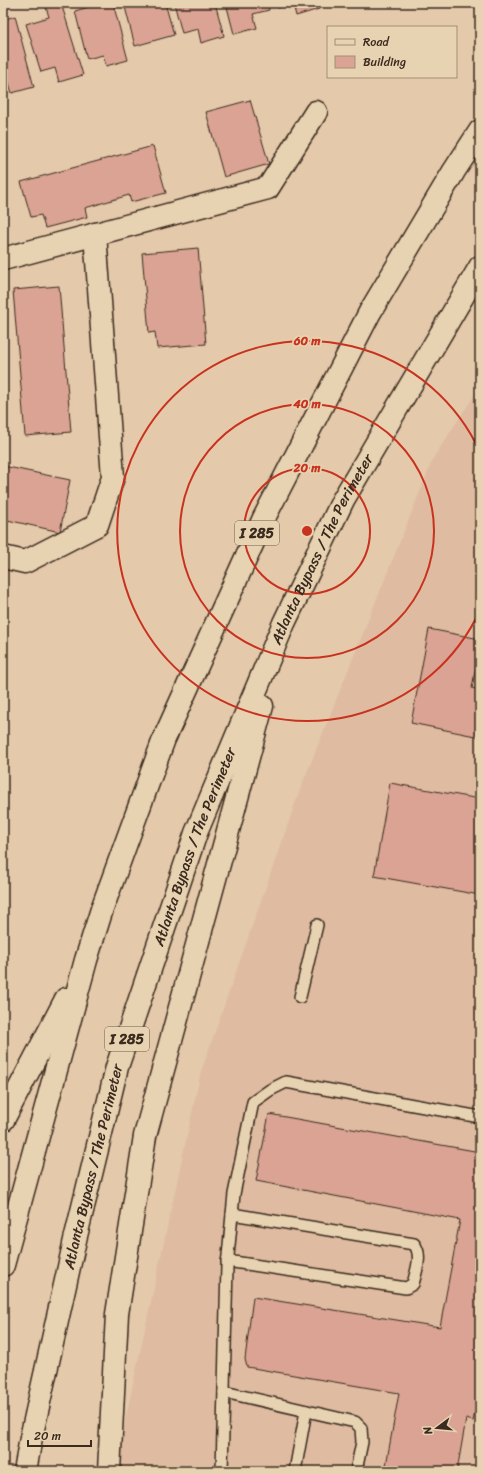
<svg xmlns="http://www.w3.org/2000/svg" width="483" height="1474" font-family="Sriracha,sans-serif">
<rect width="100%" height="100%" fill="#e4c9ab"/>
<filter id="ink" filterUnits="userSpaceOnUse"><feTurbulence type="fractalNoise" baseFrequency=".025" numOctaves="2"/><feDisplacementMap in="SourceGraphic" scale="8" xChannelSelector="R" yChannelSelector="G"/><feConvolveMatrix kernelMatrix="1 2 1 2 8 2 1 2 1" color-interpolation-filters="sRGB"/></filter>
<g filter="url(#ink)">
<polygon fill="#debba1" points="480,387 480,1471 117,1471 124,1426 201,1072 300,790 434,457"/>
<g fill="#daa393" stroke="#3b2a1e">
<polygon points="61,3 83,75 59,82 55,68 41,72 26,24 49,17 46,7"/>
<polygon points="91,3 113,3 128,60 106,66 103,55 87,59 75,11 92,6"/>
<polygon points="124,3 165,3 174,35 135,46"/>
<polygon points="174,3 215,3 224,36 201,43 198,29 182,33"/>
<polygon points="226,3 268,3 269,10 253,14 257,28 234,34"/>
<polygon points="277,3 317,3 319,9 296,16 293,4 278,8"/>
<polygon points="15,16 34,87 12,93 8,80 3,82 3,20"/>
<polygon points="250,100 269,164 224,177 206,112"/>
<polygon points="153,146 166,193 131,202 129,195 85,208 87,217 45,228 41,215 31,217 21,182"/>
<polygon points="198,248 206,344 157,348 155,332 149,333 142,253"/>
<polygon points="59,286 71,432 25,436 13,290"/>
<polygon points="3,466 70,480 60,532 3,519"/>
<polygon points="429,629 480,639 480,645 472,688 480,690 479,705 480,706 480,737 411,723"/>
<polygon points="390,783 480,799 480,895 374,876"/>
<polygon points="269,1114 480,1152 480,1391 473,1421 466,1419 457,1471 385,1471 399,1393 247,1367 245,1359 253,1297 440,1327 460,1220 256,1181"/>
</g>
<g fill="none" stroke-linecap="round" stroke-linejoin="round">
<defs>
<g id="lane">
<polyline points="300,997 317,925"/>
<path d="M227,1261L406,1288L413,1284C416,1271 423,1255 414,1244L232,1214"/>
<polyline points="224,1392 355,1422 361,1428 362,1442 356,1471"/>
<polyline points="222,1471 227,1266 234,1194 253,1102 270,1090 286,1082 480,1117"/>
<polyline points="295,1471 306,1411"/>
</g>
<g id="street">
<polyline points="3,259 268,188 316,112"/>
<polyline points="3,557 25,562 97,525 113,477 95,234"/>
</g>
<g id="highway">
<polyline points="3,1120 66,999"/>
<polyline points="3,1265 86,960 102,909 164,739 264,518 370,312 454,171 480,131"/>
<path id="s1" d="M25,1471L31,1438L75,1240L117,1067L196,833L284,623L343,500L480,267"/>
<polyline points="109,1471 117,1314 145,1136 262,706"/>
</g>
</defs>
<use href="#lane" stroke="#3b2a1e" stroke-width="14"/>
<use href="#street" stroke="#3b2a1e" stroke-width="25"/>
<use href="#highway" stroke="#3b2a1e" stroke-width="25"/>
<use href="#lane" stroke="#e7d2b1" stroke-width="11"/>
<use href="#street" stroke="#e7d2b1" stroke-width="22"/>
<use href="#highway" stroke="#e7d2b1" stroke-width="22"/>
</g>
</g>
<g fill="none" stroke="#c8321e" stroke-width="2">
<circle cx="307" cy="531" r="63"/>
<circle cx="307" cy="531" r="127"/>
<path d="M480 610A190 190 0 1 1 480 452"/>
</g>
<g text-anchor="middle" stroke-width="3.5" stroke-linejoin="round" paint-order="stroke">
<g fill="#e7d2b1" stroke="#6f5c4a" stroke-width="1">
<rect x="235" y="521" width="44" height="24" rx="3"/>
<rect x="105" y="1027" width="44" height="24" rx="3"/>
</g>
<g font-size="14" font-weight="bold" fill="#3b2a1e">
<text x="257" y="538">I 285</text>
<text x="127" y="1044">I 285</text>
</g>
<g font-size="15" fill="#3b2a1e" stroke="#e7d2b1">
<text dy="5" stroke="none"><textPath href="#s1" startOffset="972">Atlanta Bypass / The Perimeter</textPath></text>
<text dy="5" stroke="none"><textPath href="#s1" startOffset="648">Atlanta Bypass / The Perimeter</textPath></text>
<text dy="5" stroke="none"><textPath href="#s1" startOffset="312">Atlanta Bypass / The Perimeter</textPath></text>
</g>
</g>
<circle cx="307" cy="531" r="6" fill="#c8321e" stroke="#e7d2b1" stroke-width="2"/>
<g font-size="12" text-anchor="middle" font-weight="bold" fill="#c8321e" stroke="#e7d2b1" stroke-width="3.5" stroke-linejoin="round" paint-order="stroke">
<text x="307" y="345">60 m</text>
<text x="307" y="408">40 m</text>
<text x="307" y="472">20 m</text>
</g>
<rect width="483" height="1474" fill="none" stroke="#e7d2b1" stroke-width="16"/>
<rect x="8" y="8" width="467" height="1458" fill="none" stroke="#3b2a1e" stroke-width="1.5" filter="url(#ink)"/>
<rect x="327" y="26" width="130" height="52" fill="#e7d2b1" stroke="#a28f76"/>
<rect x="335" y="39" width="20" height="6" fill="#e7d2b1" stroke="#a28f76"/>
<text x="363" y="46" font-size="12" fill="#3b2a1e">Road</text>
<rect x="335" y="56" width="20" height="12" fill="#daa393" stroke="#a28f76"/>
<text x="363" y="66" font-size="12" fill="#3b2a1e">Building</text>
<g transform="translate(437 1428) rotate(254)" stroke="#e7d2b1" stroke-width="3" paint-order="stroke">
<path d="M0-3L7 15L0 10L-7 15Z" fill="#3b2a1e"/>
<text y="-6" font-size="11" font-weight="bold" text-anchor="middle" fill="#3b2a1e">N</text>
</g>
<path d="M28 1440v6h63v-6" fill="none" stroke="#3b2a1e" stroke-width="2"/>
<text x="34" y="1440" font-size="12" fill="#3b2a1e" stroke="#e7d2b1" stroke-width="3" paint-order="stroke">20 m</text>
</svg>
